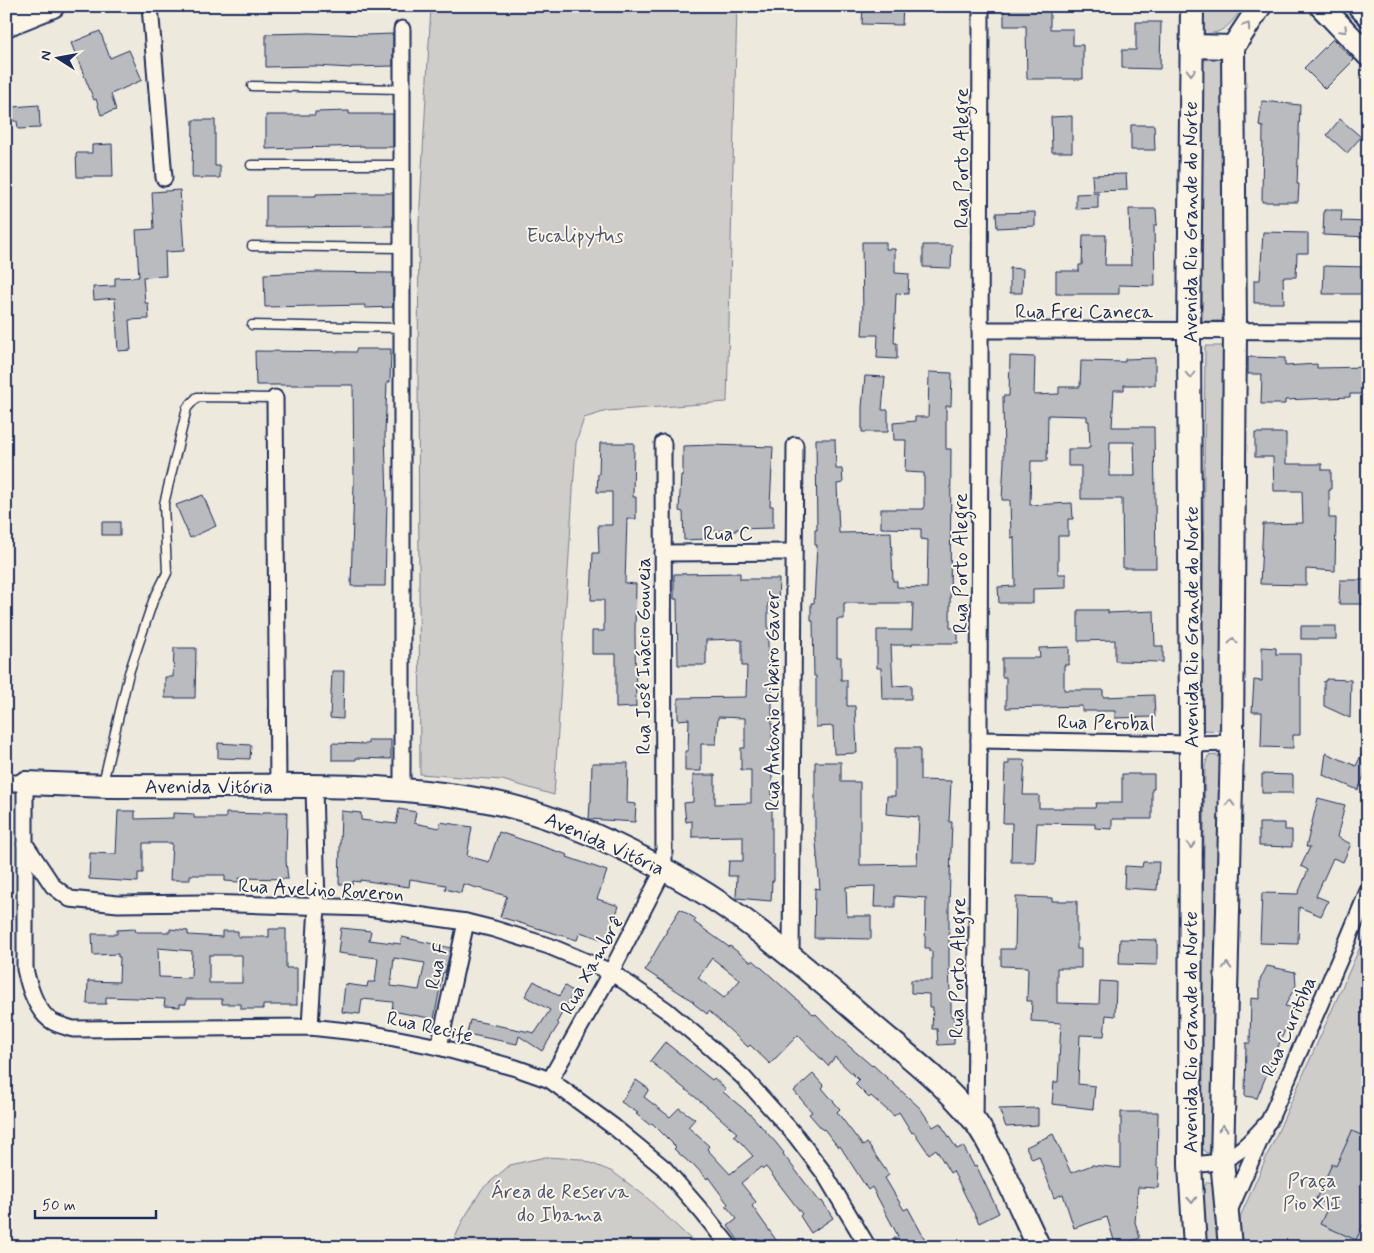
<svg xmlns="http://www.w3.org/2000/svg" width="1374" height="1253" font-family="Mynerve,sans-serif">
<rect width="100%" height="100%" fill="#eee9dd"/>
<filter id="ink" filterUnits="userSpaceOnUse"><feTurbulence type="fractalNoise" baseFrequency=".02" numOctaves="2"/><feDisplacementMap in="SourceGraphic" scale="10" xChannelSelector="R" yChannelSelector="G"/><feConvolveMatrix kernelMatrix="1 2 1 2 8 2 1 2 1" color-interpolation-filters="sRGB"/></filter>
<g filter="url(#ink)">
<g fill="#cfcdca" stroke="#757e94">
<polygon points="431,6 737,6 727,402 607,411 584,418 576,443 554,795 502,780 420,774 418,374 419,224"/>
<path d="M1199,6H1244C1229,25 1225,35 1198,34Z"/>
<polygon points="1220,56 1226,61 1227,321 1202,321 1203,61 1209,58"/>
<polygon points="1205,346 1223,346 1227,731 1202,730"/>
<polygon points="1217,755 1225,762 1213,1152 1206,1153 1200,1146 1205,766 1208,756"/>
<polygon points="1368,929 1368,1247 1241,1247 1240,1217"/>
<polygon points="545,1157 581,1159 613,1172 645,1196 699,1247 451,1247 462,1222 482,1189 510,1165"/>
<polygon points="1207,1182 1220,1183 1221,1238 1214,1244 1207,1243 1201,1239 1202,1190"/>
</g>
<g fill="#babbbe" stroke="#1b2f5e" fill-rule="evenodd">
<polygon points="863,6 903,6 902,25 862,24"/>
<polygon points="1004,6 1050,6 1050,29 1073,29 1073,45 1083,45 1083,79 1027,79 1026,26 1004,26"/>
<polygon points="1136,22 1161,22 1160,69 1122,68 1122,50 1136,50"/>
<polygon points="100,31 110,58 129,50 142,80 111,94 116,110 101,115 96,99 94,100 71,43"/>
<polygon points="309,33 365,35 393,34 393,66 351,67 351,68 315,66 266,67 266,34"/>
<polygon points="1333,39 1354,60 1325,89 1304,68"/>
<polygon points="1262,101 1300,105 1297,184 1299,184 1298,202 1262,202 1263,127 1259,126"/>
<polygon points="39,105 40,128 18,129 17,121 13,121 13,107"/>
<polygon points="349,111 349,114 393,114 393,147 364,147 364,146 266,149 266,115 315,115 315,112"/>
<polygon points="1072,116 1072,152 1052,152 1051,117"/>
<polygon points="1340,119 1361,137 1347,153 1327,135"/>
<polygon points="193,120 215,120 215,166 220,166 220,178 192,178"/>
<polygon points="1131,125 1154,125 1155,150 1131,150"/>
<polygon points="112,144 113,177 77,177 76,153 92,153 92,145"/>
<polygon points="1126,174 1127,190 1093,191 1092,175"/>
<polygon points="180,190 184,251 165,252 166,276 143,277 145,303 148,303 149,319 129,320 131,350 118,351 115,298 94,300 93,287 115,286 115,278 139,277 136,230 154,229 152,192"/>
<polygon points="364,193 393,193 393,226 266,227 266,196 316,196 316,194"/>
<polygon points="1098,193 1098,208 1076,209 1076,194"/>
<polygon points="1129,209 1156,209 1157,225 1154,225 1155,286 1119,285 1119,294 1056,294 1056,271 1079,271 1079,265 1082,265 1083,235 1106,235 1105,265 1131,265"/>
<polygon points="1324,210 1342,210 1341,221 1368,222 1368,237 1323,235"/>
<polygon points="1035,212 1035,226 997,228 996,213"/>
<polygon points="1263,232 1308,233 1308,253 1297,253 1296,277 1283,277 1284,303 1254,303 1254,280 1260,280"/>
<polygon points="862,242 886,242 886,249 895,249 895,273 909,274 908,294 896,293 894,343 897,343 897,359 877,358 878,335 862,335 863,320"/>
<polygon points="923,245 952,245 951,268 923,267"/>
<polygon points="1324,266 1368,267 1368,294 1323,294"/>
<polygon points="1010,268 1023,269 1022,293 1010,293"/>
<polygon points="315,272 393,273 393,307 365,308 365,305 265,307 264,274"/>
<polygon points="356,349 391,349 390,382 387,382 385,433 387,500 385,586 351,586 354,484 353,385 256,385 255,351 356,352"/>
<path d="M1010,356L1035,357L1034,395L1059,394V387H1080L1081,361L1125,362V359L1155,358V385H1124V390H1114L1112,427H1154L1156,568H1123L1122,499H1081V466H1068V449H1088V447H1090L1089,421H1087V416L1048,415L1047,461H1031L1030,505L1072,503L1073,519H1068V536H1058V574H1066V588L1033,589V603H999L998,587L1015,586L1014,537L1011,538L1010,500H1002L1004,461L1003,396H1009ZM1110,442H1134L1135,476H1109Z"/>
<polygon points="1248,357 1285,358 1285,366 1317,364 1317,368 1368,367 1368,394 1350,394 1350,397 1285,400 1285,404 1261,404 1262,374 1248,374"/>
<polygon points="929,372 952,373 951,406 946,406 946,449 951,449 950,628 958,628 958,643 912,643 912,645 891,645 893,686 911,685 911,699 882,699 881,668 877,668 877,630 912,630 913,603 844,603 844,619 837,619 837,657 841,657 841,680 847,680 847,706 855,706 857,753 834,754 833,726 816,727 816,676 814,676 813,621 811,621 811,603 814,603 817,545 815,545 815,530 817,530 816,439 835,439 836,469 842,469 843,483 837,484 839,533 891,532 893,581 897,581 897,587 927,588 928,540 921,539 921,529 881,528 881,509 924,509 924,473 905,472 906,440 894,440 893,423 915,421 915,417 928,417"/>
<polygon points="865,376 885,377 882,410 888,410 888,432 862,432 862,407"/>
<polygon points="1255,433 1286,433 1286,464 1322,464 1322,470 1331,470 1331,490 1329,490 1329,518 1336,518 1335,571 1306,569 1306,585 1260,584 1263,524 1303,523 1302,491 1274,491 1273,457 1255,457"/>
<polygon points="600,443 634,443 633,497 636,497 636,519 627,519 625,583 636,584 635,632 636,707 616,708 616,654 592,654 592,631 604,631 604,600 591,600 593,553 599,553 598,525 612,525 612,492 597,492 598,474 599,474"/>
<polygon points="712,445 773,447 770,506 773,506 773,528 736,529 736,531 708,531 708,539 684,540 683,512 679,511 681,475 683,475 683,446"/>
<polygon points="203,495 216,526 190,538 176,505"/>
<rect x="102" y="522" width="18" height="13"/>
<polygon points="740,573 740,579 779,579 778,603 768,603 768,673 772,673 772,855 774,855 774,881 772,881 771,901 736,898 737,876 728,876 729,861 743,861 743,836 692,837 692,821 686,822 684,803 693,802 693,775 715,775 715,804 751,803 751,770 741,770 741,748 745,748 745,718 718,717 716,744 701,744 701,771 685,771 685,751 688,751 689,719 678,720 678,698 746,697 747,666 742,666 742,640 738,640 738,639 706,640 706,665 678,665 677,599 674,599 674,574"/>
<polygon points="1340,580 1368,580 1368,604 1339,604"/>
<polygon points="1078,610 1108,610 1108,613 1154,611 1155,646 1163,646 1163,662 1115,661 1115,640 1078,641"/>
<rect x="1301" y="626" width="35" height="13"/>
<polygon points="1069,647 1069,665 1064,665 1064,690 1103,690 1103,697 1154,695 1155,717 1115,718 1115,711 1082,711 1082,706 1006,708 1006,677 1002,677 1002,658 1040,658 1039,648"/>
<polygon points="1262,647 1276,648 1276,654 1300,654 1300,735 1293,735 1293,748 1261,747 1262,712 1252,712 1254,680 1262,681"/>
<polygon points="174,648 196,648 195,698 165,698 165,677 173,677"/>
<polygon points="332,671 344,671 343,719 330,718"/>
<polygon points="1326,679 1351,680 1350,718 1324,706 1324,681 1326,681"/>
<polygon points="368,740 391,740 391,759 356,758 356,760 332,760 332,743 368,744"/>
<polygon points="218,743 251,745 250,759 218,758"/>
<polygon points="1367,743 1368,767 1358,790 1323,775 1326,753 1356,766"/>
<polygon points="895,748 920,748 920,780 951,781 949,822 952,822 949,905 949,964 950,994 951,994 951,1016 955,1017 954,1044 938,1045 937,1029 932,1029 933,1007 929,1007 929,994 911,993 911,980 932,980 932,951 929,951 929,948 925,948 926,898 895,896 895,907 874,907 875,886 846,887 847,916 871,916 871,939 814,938 815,888 820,889 815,831 815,762 841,762 841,782 860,782 860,865 917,864 919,817 886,814 887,796 895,796"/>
<polygon points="1009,760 1025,760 1023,795 1039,795 1039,808 1095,808 1096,803 1122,803 1122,774 1154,774 1154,789 1152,789 1152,819 1112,819 1112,829 1095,828 1095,824 1037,823 1035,862 1011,862 1012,823 1003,823 1005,764 1009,764"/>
<polygon points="592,763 628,763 627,803 636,804 635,822 589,819 590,802 591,802"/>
<polygon points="1262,774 1293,775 1293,793 1262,793"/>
<polygon points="1318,798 1345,805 1337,837 1351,844 1343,862 1333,858 1316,896 1328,901 1321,916 1299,907 1298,944 1260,943 1262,893 1298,894 1308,870 1301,866 1310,847 1306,847"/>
<polygon points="399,809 416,812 414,823 439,828 440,822 472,827 467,856 489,862 499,832 568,855 567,857 607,871 597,899 619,906 607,941 580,932 577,940 500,917 507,896 463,884 461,893 445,889 446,885 410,879 409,887 360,880 360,882 353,881 352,885 339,884 341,811 361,813 361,820 396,824"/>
<polygon points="118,811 135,811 135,819 173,818 173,813 194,814 194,818 226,818 226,813 263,814 263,812 287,812 286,861 288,879 239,878 239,882 225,881 225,875 190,875 190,880 170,880 172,843 143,843 143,873 138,873 138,882 89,879 90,853 116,854"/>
<polygon points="1259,823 1285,823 1285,830 1292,830 1292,847 1259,846"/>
<polygon points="1143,862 1159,862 1157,890 1124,888 1125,866 1142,867"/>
<polygon points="1016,897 1052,898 1052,901 1077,901 1077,949 1081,949 1081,968 1057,968 1057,1003 1099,1004 1100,981 1116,982 1115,1016 1106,1015 1104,1036 1080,1035 1078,1084 1095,1086 1093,1109 1052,1104 1054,1082 1058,1082 1061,1023 1031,1021 1032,1001 1027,1001 1028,967 1001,966 1001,949 1015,949"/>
<path d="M680,909L696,919L694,922L729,947L730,946L751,962L753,960L814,1015L816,1014L836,1035L872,1066L873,1065L920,1108L933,1127L940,1123L957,1149L963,1146L974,1166L976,1165L999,1213L979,1223L953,1171L950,1173L936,1149L929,1154L914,1132L912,1133L899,1112L894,1116L871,1096L869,1098L855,1084L859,1080L835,1057L828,1066L798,1035L770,1064L750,1045L748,1047L709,1011L707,1014L693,1003L694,1002L645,970L667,931H666ZM712,958L740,980L724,998L698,978Z"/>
<path d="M341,928L371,931L369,940L401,944L402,937L451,948L445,973L443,972L434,1019L392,1011L393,1002L362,999L360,1014L342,1012L345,984L367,987L368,982H375L378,958L338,953ZM394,958L425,963L419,990L391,986Z"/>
<path d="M135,929L136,932H170V929L188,931V935L222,937V931H238V937H269V929H286V968H297V1005H263V1009H241V1004H222V999H186V1004H180V1007L164,1006L165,999L106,997V1004H87L88,981L119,982L120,957H118V954L93,955L92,934H117V930ZM158,948L192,951L191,978L159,977ZM209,955H242V983H209Z"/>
<polygon points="1120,939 1157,940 1157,965 1119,964"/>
<polygon points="1267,966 1295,972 1296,985 1285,1006 1294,1008 1257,1098 1245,1096 1246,1043 1250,1043 1251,998 1260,999 1260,980"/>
<polygon points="534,981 559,996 565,986 574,992 557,1022 559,1024 542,1051 519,1036 517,1044 467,1034 470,1020 535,1033 550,1010 525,996"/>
<polygon points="665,1042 712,1080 714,1078 726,1089 723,1092 751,1115 777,1144 784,1153 783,1154 820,1202 822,1201 833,1218 811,1233 800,1216 802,1214 766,1167 763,1169 761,1167 741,1183 756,1202 752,1206 781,1247 743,1247 728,1226 737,1219 726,1206 728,1204 708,1177 707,1179 693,1164 692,1165 674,1149 676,1147 652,1123 650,1125 636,1114 638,1113 621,1102 636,1080 649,1089 644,1097 670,1117 679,1108 695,1119 688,1127 709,1146 707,1149 730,1174 753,1156 734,1135 737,1133 710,1109 650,1061"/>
<polygon points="813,1074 824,1086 822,1088 840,1109 837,1112 863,1146 867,1143 889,1175 885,1178 904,1210 908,1208 929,1247 898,1247 894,1237 898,1236 872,1187 868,1190 840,1146 838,1147 824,1129 823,1130 809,1114 812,1112 794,1091"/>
<polygon points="1038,1108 1038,1125 1006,1127 999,1109"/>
<polygon points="1121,1112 1158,1112 1157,1167 1159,1167 1158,1188 1138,1187 1135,1222 1140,1238 1116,1247 1107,1217 1074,1228 1063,1194 1054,1198 1039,1156 1032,1159 1026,1147 1053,1134 1071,1173 1092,1165 1121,1168"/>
<polygon points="1352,1131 1368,1138 1368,1214 1356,1240 1320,1224 1329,1205 1316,1199 1332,1164 1336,1166"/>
</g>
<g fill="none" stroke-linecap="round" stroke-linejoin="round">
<defs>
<g id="lane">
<polyline points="252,86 402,89"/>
<polyline points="251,165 402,165"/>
<polyline points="252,246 402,248"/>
<polyline points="252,325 402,328"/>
<polyline points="103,783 129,673 153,601 167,573 164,504 187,408 197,397 275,398"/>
</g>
<g id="street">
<polyline points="150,6 164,178"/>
<polyline points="402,29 402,790"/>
<polyline points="980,330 1368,331"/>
<polyline points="275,398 278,785"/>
<polyline points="663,553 794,552"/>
<polyline points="979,740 1191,744 1232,743"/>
<path d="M6,783H25V969C29,987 37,1013 53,1022C59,1025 67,1027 73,1029L310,1027L374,1034L439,1047L516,1068L550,1080L614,1127L664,1168L703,1213L730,1247"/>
<polyline points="25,844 53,886 70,899 118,904 202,903 368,908 466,922 494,929 549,946 611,972 666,1010 711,1048 743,1077 796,1136 824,1173 868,1247"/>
<polyline points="791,957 795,445"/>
<polyline points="310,1027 317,906 314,786"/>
<polyline points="439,1047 466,922"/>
<polyline points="550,1080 611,972 664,869 663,443"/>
<polyline points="975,1121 979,740 981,6"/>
<path d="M1190,1165C1200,1164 1213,1164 1222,1160C1241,1154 1256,1135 1269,1121L1344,949L1368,891"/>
<polyline points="1229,1211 1264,1131"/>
</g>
<g id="secondary">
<polyline points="1192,6 1189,332 1191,744 1190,1165 1195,1247"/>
<polyline points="1321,6 1368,55"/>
<polyline points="1359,6 1368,15"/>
<polyline points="6,25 53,6"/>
<polyline points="1191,46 1233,47"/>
<polyline points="1233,47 1260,6"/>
<path d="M25,783C88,786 149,787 212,786C303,785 397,784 487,801C525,808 560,821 596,836C645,858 693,883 737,915C784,949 828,987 872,1025C907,1055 944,1083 973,1119C982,1129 988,1143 995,1155C1011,1185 1024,1216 1039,1247"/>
<polyline points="1230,1247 1222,1160 1232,743 1235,331 1233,47"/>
</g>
</defs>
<use href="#lane" stroke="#1b2f5e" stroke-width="11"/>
<use href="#street" stroke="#1b2f5e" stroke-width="19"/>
<use href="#secondary" stroke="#1b2f5e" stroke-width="26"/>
<use href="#lane" stroke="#fcf5e5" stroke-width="8"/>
<use href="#street" stroke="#fcf5e5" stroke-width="15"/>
<use href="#secondary" stroke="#fcf5e5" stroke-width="22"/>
</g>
<defs><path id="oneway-chevron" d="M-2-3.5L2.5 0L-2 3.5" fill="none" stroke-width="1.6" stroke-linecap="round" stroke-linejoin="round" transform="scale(1.25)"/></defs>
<g stroke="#8c92a2">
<use href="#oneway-chevron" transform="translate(1247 26) rotate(-56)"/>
<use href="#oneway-chevron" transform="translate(1344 30) rotate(46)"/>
<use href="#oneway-chevron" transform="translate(1191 72) rotate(90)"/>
<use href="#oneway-chevron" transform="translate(1190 375) rotate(90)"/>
<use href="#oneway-chevron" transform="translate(1233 641) rotate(-90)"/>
<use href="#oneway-chevron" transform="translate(1230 803) rotate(-89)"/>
<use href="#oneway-chevron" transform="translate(1191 845) rotate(90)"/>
<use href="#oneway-chevron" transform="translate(1227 966) rotate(-89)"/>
<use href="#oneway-chevron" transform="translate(1223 1128) rotate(-89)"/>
<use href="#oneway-chevron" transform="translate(1192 1200) rotate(87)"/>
</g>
</g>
<g text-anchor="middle" stroke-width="4" stroke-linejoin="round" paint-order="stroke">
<g font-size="20" fill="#1b2f5e" stroke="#fcf5e5">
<text transform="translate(961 158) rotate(-90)" y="7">Rua Porto Alegre</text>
<text transform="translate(1190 222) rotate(-90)" y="7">Avenida Rio Grande do Norte</text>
<text x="1084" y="318">Rua Frei Caneca</text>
<text x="728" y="540">Rua C</text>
<text transform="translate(960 563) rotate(-90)" y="7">Rua Porto Alegre</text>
<text transform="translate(1191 627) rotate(-90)" y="7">Avenida Rio Grande do Norte</text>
<text transform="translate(643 656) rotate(-90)" y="7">Rua José Inácio Gouveia</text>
<text transform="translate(772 701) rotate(-90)" y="7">Rua Antonio Ribeiro Gaver</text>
<text transform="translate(1106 722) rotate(1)" y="7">Rua Perobal</text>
<text x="209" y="793">Avenida Vitória</text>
<text transform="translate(605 843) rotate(24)" y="7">Avenida Vitória</text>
<text transform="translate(321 889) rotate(3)" y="7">Rua Avelino Roveron</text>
<text transform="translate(591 965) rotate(-61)" y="7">Rua Xambrê</text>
<text transform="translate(436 966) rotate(-78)" y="7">Rua F</text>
<text transform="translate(957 968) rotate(-89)" y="7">Rua Porto Alegre</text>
<text transform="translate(430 1026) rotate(12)" y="7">Rua Recife</text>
<text transform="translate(1288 1026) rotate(-66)" y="7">Rua Curitiba</text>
<text transform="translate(1190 1032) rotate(-90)" y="7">Avenida Rio Grande do Norte</text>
</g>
<g font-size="20" fill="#485679" stroke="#fcf5e5">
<text x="575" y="242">Eucalipytus</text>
<text x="1312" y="1187">Praça<tspan x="1312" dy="23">Pio XII</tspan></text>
<text x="560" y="1198">Área de Reserva<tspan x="560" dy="23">do Ibama</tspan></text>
</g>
</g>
<rect width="1374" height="1253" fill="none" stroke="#fcf5e5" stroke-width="25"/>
<rect x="12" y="12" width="1349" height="1228" fill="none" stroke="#1b2f5e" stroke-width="2" filter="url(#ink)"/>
<g transform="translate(58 58) rotate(281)" stroke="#fcf5e5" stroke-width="4" paint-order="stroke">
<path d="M0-4L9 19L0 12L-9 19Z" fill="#1b2f5e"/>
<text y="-8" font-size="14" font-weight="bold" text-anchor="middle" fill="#1b2f5e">N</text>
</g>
<path d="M35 1210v8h121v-8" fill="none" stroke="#1b2f5e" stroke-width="2.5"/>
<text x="42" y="1210" font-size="15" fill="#1b2f5e" stroke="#fcf5e5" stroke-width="4" paint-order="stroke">50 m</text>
</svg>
